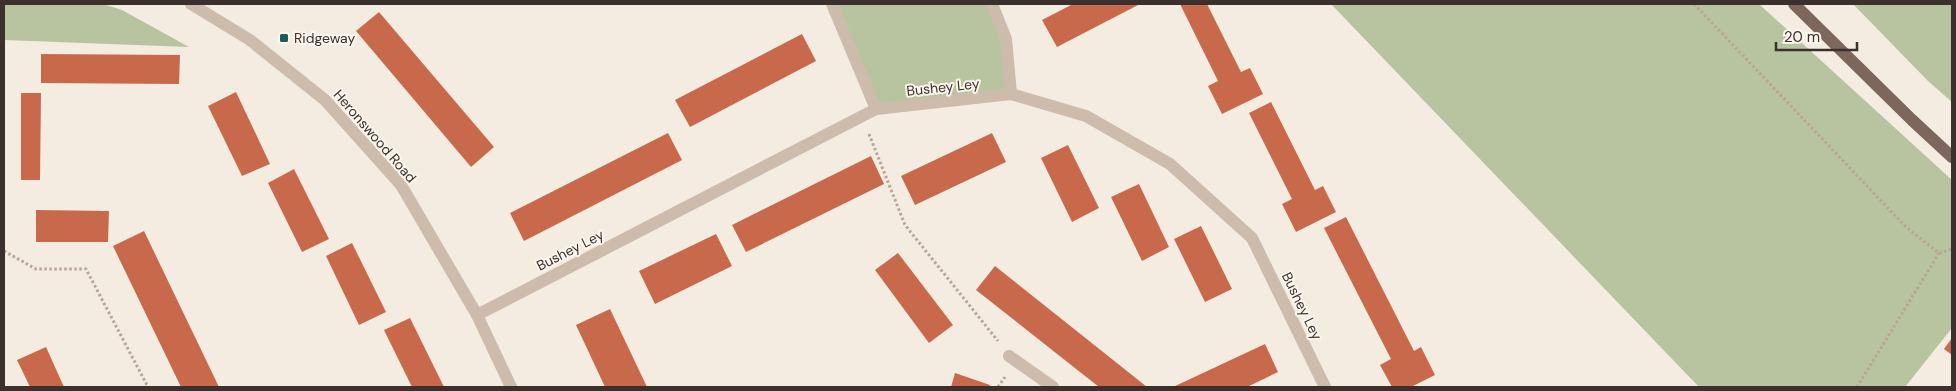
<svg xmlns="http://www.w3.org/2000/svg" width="1956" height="391" font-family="'DM Sans',sans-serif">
<rect width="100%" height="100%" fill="#f4ebe1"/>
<g fill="#b8c4a0">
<polygon points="4,4 103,4 122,10 189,47 4,40"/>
<polygon points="832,4 992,4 1006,39 1011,94 876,109"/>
<polygon points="1331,4 1759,4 1952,180 1952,328 1905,387 1699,387"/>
<polygon points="1853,4 1952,4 1952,102 1928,81"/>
</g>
<g fill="#c8694b">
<polygon points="1073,4 1140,4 1057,47 1042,20"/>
<polygon points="1180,4 1207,4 1241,72 1250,68 1263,94 1222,114 1208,86 1218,81"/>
<polygon points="379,12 494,147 471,167 356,31"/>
<polygon points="802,34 816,61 690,127 675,100"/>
<polygon points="41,54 180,55 179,84 41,83"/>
<polygon points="236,92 270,164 242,176 208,106"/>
<polygon points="21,93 41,93 40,180 21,180"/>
<polygon points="1271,102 1315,190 1323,186 1336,212 1296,232 1282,204 1292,199 1249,113"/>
<polygon points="668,133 682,160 524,241 510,213"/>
<polygon points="992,133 1006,162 915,205 901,176"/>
<polygon points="1068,145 1099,208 1072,222 1041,158"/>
<polygon points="871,156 884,184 746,252 732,225"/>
<polygon points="294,169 329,239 302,252 268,183"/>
<polygon points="1139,184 1169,247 1142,261 1111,197"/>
<polygon points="36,210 109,211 108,242 36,242"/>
<polygon points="1346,217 1414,351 1421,347 1435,375 1411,387 1392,387 1380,365 1391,359 1324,228"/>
<polygon points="1201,226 1232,289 1205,302 1174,239"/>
<polygon points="144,231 219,387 181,387 113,246"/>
<polygon points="716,234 732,266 655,304 639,271"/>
<polygon points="352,243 386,312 359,325 326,256"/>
<polygon points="898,253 953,325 929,343 875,270"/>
<polygon points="995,266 1147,387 1099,387 976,290"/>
<polygon points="610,309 647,387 605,387 576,325"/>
<polygon points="410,318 444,387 412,387 384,330"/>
<polygon points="1952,338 1952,355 1944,349"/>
<polygon points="1265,344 1278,372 1247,387 1173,387"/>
<polygon points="46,347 64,387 30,387 17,360"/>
<polygon points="955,373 990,385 989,387 951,387"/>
</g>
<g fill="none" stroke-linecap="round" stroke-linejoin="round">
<g stroke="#b9a596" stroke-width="3" stroke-dasharray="2.5 2.5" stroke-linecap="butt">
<polyline points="1694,4 1906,227 1939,253 1952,249"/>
<polyline points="869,134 905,225 998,341"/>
<polyline points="4,251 36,269 86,269 148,387"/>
<polyline points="998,387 1005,377"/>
<polyline points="1857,387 1939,253"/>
</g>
<g stroke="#cdbbac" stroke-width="12">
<polyline points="191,4 250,40 325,100 401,185 477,315 511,387"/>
<polyline points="832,4 876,109"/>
<polyline points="992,4 1006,39 1011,94"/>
<polyline points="477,315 876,109 1011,94 1086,116 1170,164 1252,238 1325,387"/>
<polyline points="1009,356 1053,387"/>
</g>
<polyline stroke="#7d675c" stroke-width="12" points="1794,4 1912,120 1952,157"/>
</g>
<rect fill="#1f5a5e" stroke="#fbf5ee" stroke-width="2" x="279" y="33" width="10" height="10" rx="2.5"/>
<g text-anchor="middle" stroke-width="4" stroke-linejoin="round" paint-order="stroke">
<g font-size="14" fill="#3b302b" stroke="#fbf5ee" text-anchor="start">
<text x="294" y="43">Ridgeway</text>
</g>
<g font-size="14" fill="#3b302b" stroke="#fbf5ee">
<text transform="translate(943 87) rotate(-6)" y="5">Bushey Ley</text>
<text transform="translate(375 136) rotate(49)" y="5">Heronswood Road</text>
<text transform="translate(570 250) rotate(-27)" y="5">Bushey Ley</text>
<text transform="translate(1302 306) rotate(64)" y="5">Bushey Ley</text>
</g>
</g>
<rect width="1956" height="391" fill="none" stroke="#3b302b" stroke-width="10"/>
<path d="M1776 42v8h81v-8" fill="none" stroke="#3b302b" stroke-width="2.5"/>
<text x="1784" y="42" font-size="15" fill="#3b302b" stroke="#fbf5ee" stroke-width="4" paint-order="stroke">20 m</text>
</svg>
